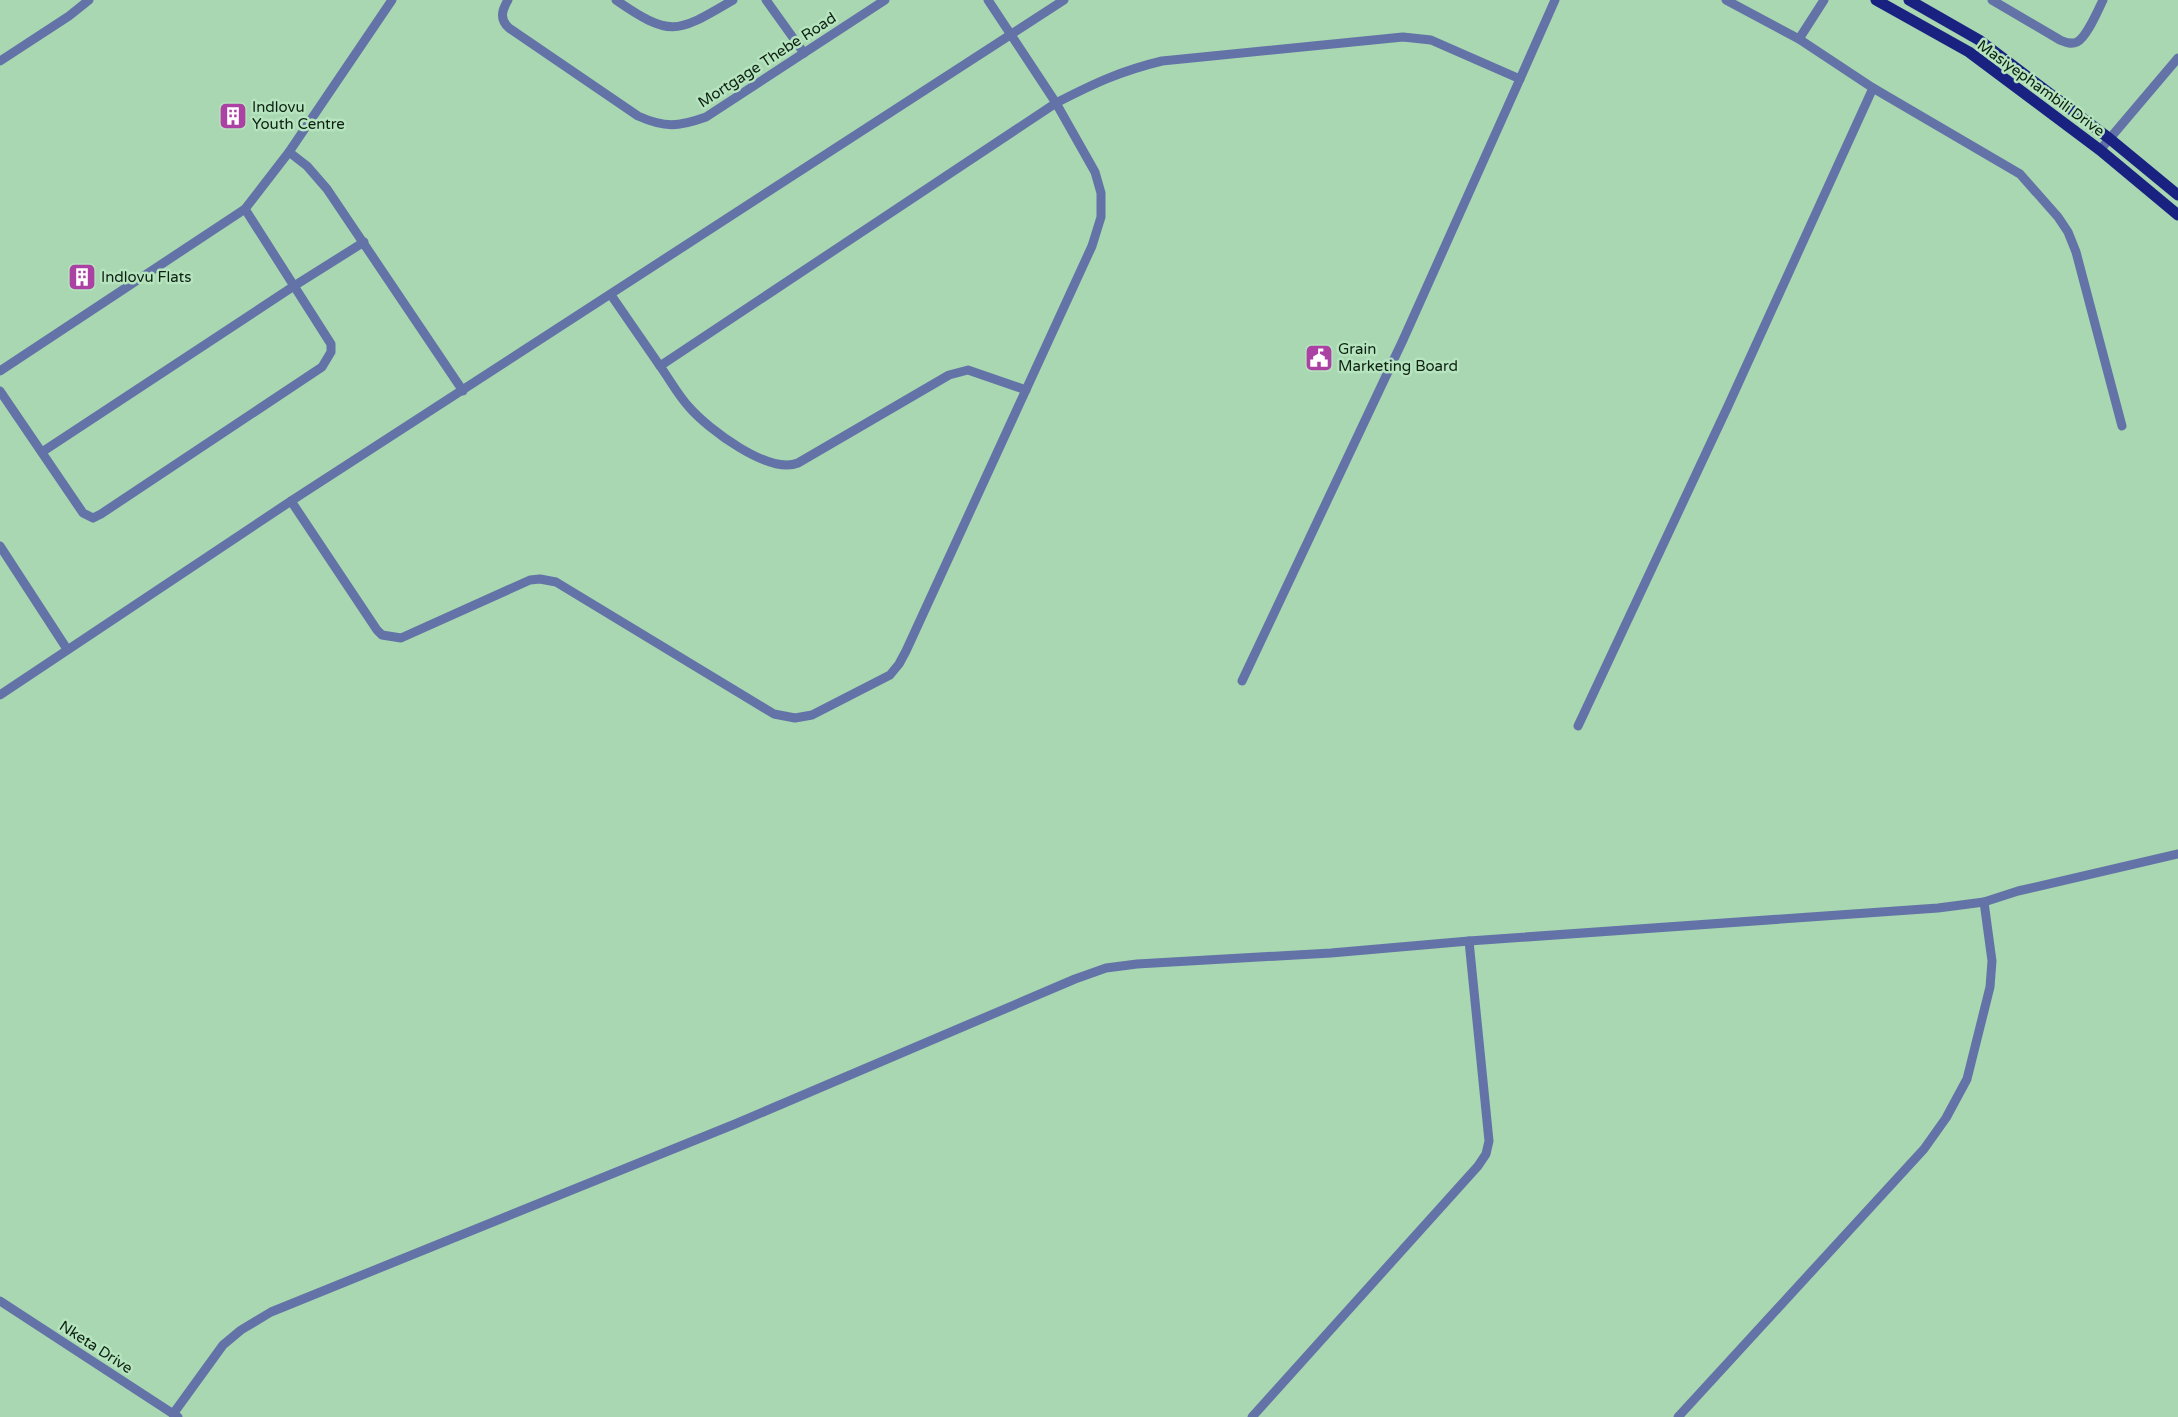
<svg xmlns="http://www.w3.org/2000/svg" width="2178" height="1417" font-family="'Varela Round',sans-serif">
<rect width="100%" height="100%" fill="#a8d7b1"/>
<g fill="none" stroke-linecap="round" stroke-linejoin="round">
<g stroke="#6373a7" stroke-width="9">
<path d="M508,0C502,10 499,19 509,28L638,116C665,128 678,127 706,117L885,0"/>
<path d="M616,0C672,39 678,32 733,0"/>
<polyline points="766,0 804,53"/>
<polyline points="1726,0 1799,39 1873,88 2020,174 2058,217 2068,232 2076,252 2122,426"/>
<path d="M1992,0L2060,40C2065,42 2071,45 2077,42C2087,37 2098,10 2103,0"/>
<polyline points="1799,39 1824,0"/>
<polyline points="0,61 69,16 89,0"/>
<polyline points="2100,150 2178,58"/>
<polyline points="289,152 307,166 327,189 463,391"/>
<path d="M611,295L660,366L1056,103C1093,84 1120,71 1162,61L1403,37L1431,40L1520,79L1555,0"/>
<path d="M660,366C670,380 678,395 689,407C708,429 769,475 798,463L949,375L968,370L1026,390"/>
<polyline points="0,371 245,209 289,152 392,0"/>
<polyline points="0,391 83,513 93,518 101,514 322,367 331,352 331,344 245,209"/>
<polyline points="42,452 294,286 364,242"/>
<polyline points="291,501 377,630 382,635 401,638 530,580 540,579 556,582 774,714 795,718 812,715 890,675 899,664 906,651 1092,246 1101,217 1101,193 1095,172 1056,103 988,0"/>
<polyline points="0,546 67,649"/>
<polyline points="1242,681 1403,340 1520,79"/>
<polyline points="0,695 291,501 1064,0"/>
<polyline points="1578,726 1728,406 1873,88"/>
<polyline points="0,1301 178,1417"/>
<polyline points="173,1414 223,1345 241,1330 271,1312 735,1124 1075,979 1106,968 1137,964 1331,953 1469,941 1938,908 1984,902 2018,891 2178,854"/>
<polyline points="1252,1417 1478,1166 1486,1154 1489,1141 1469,941"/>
<polyline points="1678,1417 1924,1149 1946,1118 1967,1079 1990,987 1992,961 1984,902"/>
</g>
<g stroke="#1a2281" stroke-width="11">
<polyline points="1876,0 1969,52 2100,150 2178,215"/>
<polyline points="1909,0 1979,40 2110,139 2178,195"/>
</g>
</g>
<defs>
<symbol id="building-square" viewBox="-11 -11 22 22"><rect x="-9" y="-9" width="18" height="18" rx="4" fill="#ab41a3" stroke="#b5e4be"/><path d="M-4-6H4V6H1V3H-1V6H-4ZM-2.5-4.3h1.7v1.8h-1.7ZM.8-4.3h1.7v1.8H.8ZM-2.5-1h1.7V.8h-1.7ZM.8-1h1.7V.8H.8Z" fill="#fff"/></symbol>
<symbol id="civic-square" viewBox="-11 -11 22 22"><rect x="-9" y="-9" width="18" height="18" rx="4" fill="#ab41a3" stroke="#b5e4be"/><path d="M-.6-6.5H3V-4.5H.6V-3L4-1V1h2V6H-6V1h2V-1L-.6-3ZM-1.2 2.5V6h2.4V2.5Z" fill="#fff"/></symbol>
</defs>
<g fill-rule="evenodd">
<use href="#building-square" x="217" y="100" width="32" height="32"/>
<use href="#building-square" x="66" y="261" width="32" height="32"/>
<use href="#civic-square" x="1303" y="342" width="32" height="32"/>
</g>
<g text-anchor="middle" stroke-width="5" stroke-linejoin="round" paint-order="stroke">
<g font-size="15" fill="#0e2012" stroke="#b5e4be">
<text transform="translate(767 60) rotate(-33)" y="5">Mortgage Thebe Road</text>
<text transform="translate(2041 88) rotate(36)" y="5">Masiyephambili Drive</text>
<text transform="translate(96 1347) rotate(33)" y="5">Nketa Drive</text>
</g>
<g font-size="15" fill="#0e2012" stroke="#b5e4be" text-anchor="start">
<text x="252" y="112">Indlovu<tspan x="252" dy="17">Youth Centre</tspan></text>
<text x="101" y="282">Indlovu Flats</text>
<text x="1338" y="354">Grain<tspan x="1338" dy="17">Marketing Board</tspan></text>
</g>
</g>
</svg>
